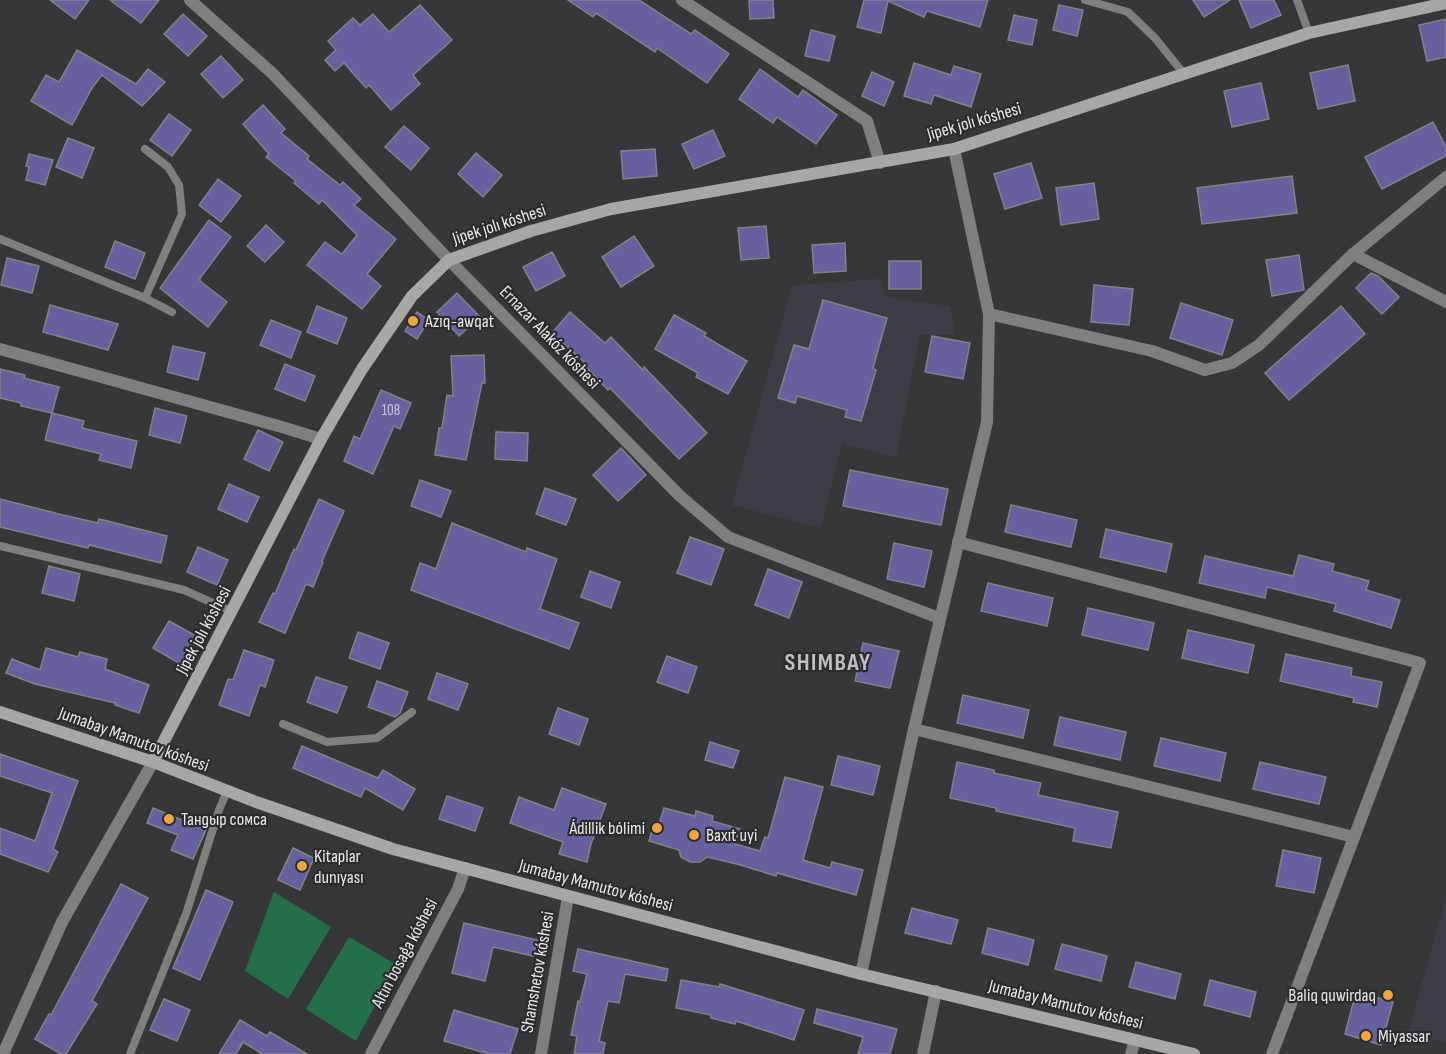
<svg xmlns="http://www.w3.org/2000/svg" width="1446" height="1054" font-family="'Sofia Sans Condensed',sans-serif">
<rect width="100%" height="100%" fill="#363739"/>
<g fill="#3d3d46">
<polygon points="880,279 885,297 950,306 955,335 920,335 896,457 842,444 821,528 732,505 792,285"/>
<polygon points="1446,897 1446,1043 1408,1033"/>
</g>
<g fill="#246f4a">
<polygon points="274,892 331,927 288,999 245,971"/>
<polygon points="349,937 397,965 356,1041 306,1009"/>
</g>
<g fill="#65619e" stroke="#828285" stroke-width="1.5">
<polygon points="50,0 89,0 75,19"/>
<polygon points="110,0 159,0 141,23"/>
<polygon points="568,0 639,0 691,34 695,30 729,54 707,83 657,48 655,52 596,13 593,17"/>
<polygon points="749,0 773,0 774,18 750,19"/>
<polygon points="864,0 988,0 980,27 927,11 924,17 888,1 881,33 857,27"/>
<polygon points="1193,0 1230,0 1204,17"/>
<polygon points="1239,0 1274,0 1281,15 1251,28"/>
<polygon points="420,5 452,40 413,75 420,84 391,110 369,85 366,88 344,63 335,71 325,60 336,50 328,41 353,18 360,25 373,14 389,32"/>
<polygon points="1059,5 1083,10 1077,36 1053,30"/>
<polygon points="183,14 207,36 188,56 164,34"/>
<polygon points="1014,15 1037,20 1032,45 1008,40"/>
<polygon points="1446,19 1446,57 1427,61 1419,25"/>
<polygon points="811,30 835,36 829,61 805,56"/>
<polygon points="77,50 136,84 148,69 165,82 142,106 102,75 92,88 72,125 31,101 46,75 59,82"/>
<polygon points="221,56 243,80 223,98 201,74"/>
<polygon points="914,63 951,75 954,66 981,74 971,107 934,95 931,104 904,96"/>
<polygon points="1348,65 1355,101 1318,109 1310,73"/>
<polygon points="760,69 798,97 803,90 837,115 816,144 777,117 773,123 739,99"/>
<polygon points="872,72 894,82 884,106 862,96"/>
<polygon points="1261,83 1269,119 1232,127 1224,91"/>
<polygon points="263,105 285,129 281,133 309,156 307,159 340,185 343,182 361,199 354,205 396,239 367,274 381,286 362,309 307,265 325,242 342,254 357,235 322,200 319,204 294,183 296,181 266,157 269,154 243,124"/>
<polygon points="169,114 191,130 172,156 150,140"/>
<polygon points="1433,122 1446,147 1446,156 1382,189 1365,157"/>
<polygon points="404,126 429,148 411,170 385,147"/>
<polygon points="713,130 725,156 694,169 682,144"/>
<polygon points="68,138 94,148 82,178 56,167"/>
<polygon points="655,149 657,176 623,179 621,151"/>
<polygon points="476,153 502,175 483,197 458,174"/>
<polygon points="29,154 53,160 45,185 26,180 29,167 26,166"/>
<polygon points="1031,163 1042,198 1005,209 994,174"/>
<polygon points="1292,176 1297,213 1202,224 1197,188"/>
<polygon points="218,179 241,196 221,222 199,205"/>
<polygon points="1094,183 1099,219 1061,225 1056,188"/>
<polygon points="209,220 231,237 200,278 200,281 227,302 208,327 160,288"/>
<polygon points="266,225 284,242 265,262 247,246"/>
<polygon points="766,226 769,258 741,260 738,228"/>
<polygon points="634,236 654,266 621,287 602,257"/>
<polygon points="115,241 145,253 135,279 105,267"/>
<polygon points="845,243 846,271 814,273 812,245"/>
<polygon points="552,252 565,276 536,291 523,267"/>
<polygon points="1299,255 1304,290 1272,296 1266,260"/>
<polygon points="7,258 39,266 32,293 1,285"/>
<rect x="889" y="261" width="32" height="28"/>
<polygon points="1371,273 1378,276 1399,297 1382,314 1356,288"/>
<polygon points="1094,285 1133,289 1129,325 1091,322"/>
<polygon points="457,293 480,317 459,336 437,312"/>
<polygon points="823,300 887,318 873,368 876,370 861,421 845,417 847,410 797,396 795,403 778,398 794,345 809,349"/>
<polygon points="1181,303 1233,320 1222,355 1170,338"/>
<polygon points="50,305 118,324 108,350 43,332"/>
<polygon points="317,306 347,318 337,344 307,332"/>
<polygon points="1341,306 1365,334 1289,400 1265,373"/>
<polygon points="417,312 429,320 417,339 405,331"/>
<polygon points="570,312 605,343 611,337 643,370 644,367 707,433 679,459 610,388 608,390 583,364 584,362 552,333"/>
<polygon points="674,315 706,333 704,336 747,361 728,394 696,377 698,373 655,349"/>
<polygon points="271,320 301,332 291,358 260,345"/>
<polygon points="932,336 970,343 963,379 925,372"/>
<polygon points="173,346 205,353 198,380 167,372"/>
<polygon points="484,355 485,383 482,383 466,460 435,455 439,428 442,428 447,395 453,396 451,356"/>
<polygon points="285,364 315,376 305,401 275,389"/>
<polygon points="0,369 25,375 24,378 59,387 52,413 21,406 21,403 0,398"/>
<polygon points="381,390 411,403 400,429 394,426 373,474 344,461 354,436 360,439"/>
<polygon points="155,408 187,416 180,443 149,435"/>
<polygon points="52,413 84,421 82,428 137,441 131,468 99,460 101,454 45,440"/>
<polygon points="258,430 283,442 269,471 244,459"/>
<polygon points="496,432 528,433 527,461 495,459"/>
<polygon points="621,448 646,475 618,501 593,475"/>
<polygon points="850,470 948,489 941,525 843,506"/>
<polygon points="420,480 451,491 441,517 411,506"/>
<polygon points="229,484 259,497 247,522 218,509"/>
<polygon points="545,488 576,499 566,525 536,514"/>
<polygon points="0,499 63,515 98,523 99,519 167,536 161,563 89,545 88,548 0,527"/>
<polygon points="319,499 344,511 322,561 323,562 313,587 306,584 285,633 259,622 273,593 275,594 294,549 296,550"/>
<polygon points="1011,505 1077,520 1071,547 1005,532"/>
<polygon points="452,523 526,552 527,548 557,559 540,609 579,623 569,649 411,590 420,563 436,569"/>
<polygon points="1106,529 1172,544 1166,572 1100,557"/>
<polygon points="690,537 724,549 711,585 677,573"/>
<polygon points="894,543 932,551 924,587 887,579"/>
<polygon points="198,547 228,560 217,585 187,572"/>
<polygon points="1299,555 1334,564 1332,571 1369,581 1366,590 1400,600 1391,628 1334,611 1336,604 1267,587 1265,598 1199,583 1205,556 1293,576"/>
<polygon points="49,566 80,574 74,601 42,593"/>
<polygon points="768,569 802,582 789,618 755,605"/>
<polygon points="590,571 620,582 611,608 581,597"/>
<polygon points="988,583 1053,598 1047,626 981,611"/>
<polygon points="1088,608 1154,623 1148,650 1082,635"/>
<polygon points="169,621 198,637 182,665 153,648"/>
<polygon points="1188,630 1254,645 1248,673 1182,658"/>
<polygon points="358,632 389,643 380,669 349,658"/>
<polygon points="863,643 899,651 890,688 855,681"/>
<polygon points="46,648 78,657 80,652 107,659 105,669 149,685 139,713 115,705 115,703 35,684 6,673 12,659 40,670"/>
<polygon points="244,650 274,660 265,687 260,685 249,716 219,705 228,679 233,680"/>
<polygon points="1286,654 1352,668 1351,676 1382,682 1377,707 1353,702 1354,698 1280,681"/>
<polygon points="667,656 697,667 688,693 657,682"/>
<polygon points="437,673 468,684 458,710 428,699"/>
<polygon points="316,677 347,687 337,713 307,702"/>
<polygon points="377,681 408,692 400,713 395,717 368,707"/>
<polygon points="963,695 1029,710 1023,738 957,723"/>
<polygon points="558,708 588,719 579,745 549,734"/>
<polygon points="1060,717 1126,732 1120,760 1054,745"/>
<polygon points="1161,738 1226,753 1220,781 1154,766"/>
<polygon points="710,742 739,751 733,768 705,760"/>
<polygon points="302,746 378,778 383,770 415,789 403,810 365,788 361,797 293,768"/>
<polygon points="0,754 78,781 53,849 58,852 48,872 0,854 0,828 35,841 52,793 0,776"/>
<polygon points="838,756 880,766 873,795 831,785"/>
<polygon points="957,762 994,770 994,773 1041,783 1038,795 1118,812 1111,848 1073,841 1075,828 996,811 996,808 950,798"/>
<polygon points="1260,762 1326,777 1319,804 1253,789"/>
<polygon points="785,777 823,787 803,860 830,868 832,862 863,870 856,895 777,873 776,876 737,864 707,857 700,862 690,862 681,857 679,850 649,841 654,823 659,824 664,808 695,816 696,811 713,816 712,821 740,829 735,844 760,851 765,837 768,838"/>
<polygon points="562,788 606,804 591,844 587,862 559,854 563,842 510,823 519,797 554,810"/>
<polygon points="447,796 483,808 475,831 439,819"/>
<polygon points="153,808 206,830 193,859 171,850 178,835 147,823"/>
<polygon points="293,848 314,858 300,890 278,880"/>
<polygon points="1283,850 1321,858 1314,893 1276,886"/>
<polygon points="121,884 148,898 92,1001 97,1004 66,1054 61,1054 35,1039 49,1014 51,1015"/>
<polygon points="206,890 233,902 200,980 173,968"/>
<polygon points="912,908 958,920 951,944 905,933"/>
<polygon points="464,923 537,940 533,956 493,947 485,981 452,973"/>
<polygon points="988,928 1034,940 1028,965 982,953"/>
<polygon points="1062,944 1107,956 1101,981 1055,969"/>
<polygon points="578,949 668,969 666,981 625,974 619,1003 608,1001 599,1041 605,1043 603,1054 574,1054 577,1036 571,1035 578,1001 580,1002 587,974 573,971"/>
<polygon points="1136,962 1181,974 1175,999 1129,987"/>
<polygon points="681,980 719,987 720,984 804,1010 794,1040 736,1021 735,1024 711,1018 711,1015 676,1008"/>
<polygon points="1210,980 1256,992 1250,1017 1204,1005"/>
<polygon points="1356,992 1393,1002 1381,1045 1345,1034"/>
<polygon points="164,999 190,1010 177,1041 150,1030"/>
<polygon points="817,1009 897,1029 890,1054 858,1054 863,1037 814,1023"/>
<polygon points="454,1010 518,1029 510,1054 489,1054 444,1041"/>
<polygon points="240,1020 267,1036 270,1032 307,1054 262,1054 243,1042 236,1054 219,1054"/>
</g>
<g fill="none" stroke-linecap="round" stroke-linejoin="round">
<g stroke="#7f7f7d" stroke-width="8">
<polyline points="1085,0 1128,12 1155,38 1184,74"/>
<polyline points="1297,0 1309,33"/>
<polyline points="0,239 145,298 172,312"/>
<polyline points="145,298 182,214 179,185 168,167 145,149"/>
<polyline points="0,546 184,590 233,612"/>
<polyline points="283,724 327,742 377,738 412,712"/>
<polyline points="130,1054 186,914 219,810 227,791"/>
</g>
<g stroke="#7f7f7d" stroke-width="12">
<polyline points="190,0 272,73 449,260 680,496 728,537 939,618"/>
<polyline points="682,0 867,121 880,163"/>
<polyline points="1353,254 1446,302"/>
<polyline points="989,314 1152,351 1205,370 1232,363 1259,345 1353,254 1446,177"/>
<polyline points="0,349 282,427 321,439"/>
<polyline points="958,542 1420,663 1272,1054"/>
<polyline points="914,729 1354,837"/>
<polyline points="861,974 914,729 987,422 989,314 954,149"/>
<polyline points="3,1054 62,922 153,762"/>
<polyline points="371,1054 458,889 465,868"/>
<polyline points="541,1054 568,897"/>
<polyline points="923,1054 936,991"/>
<polyline points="1131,1054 1135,1040"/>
</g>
<g stroke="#a7a7a5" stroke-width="12">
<polyline points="0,712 153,762 256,802 393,849 861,974 1194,1054"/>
<polyline points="153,762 321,439 362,369 412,296 449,260 531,231 611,209 954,149 1309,33 1446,3"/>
</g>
</g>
<g fill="#f0a63f" stroke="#2c2c2f" stroke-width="2">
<circle cx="413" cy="321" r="6"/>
<circle cx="169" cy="819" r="6"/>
<circle cx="657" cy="828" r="6"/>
<circle cx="694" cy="835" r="6"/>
<circle cx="302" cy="866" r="6"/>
<circle cx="1388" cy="995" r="6"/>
<circle cx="1366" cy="1036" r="6"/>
</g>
<g text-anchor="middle" stroke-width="4.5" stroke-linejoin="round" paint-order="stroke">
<g font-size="15" fill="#c6c6d6">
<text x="391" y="415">108</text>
</g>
<g font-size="18" fill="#e7e7e9" stroke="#2c2c2f">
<text transform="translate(974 121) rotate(-16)" y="6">Jipek jolı kóshesi</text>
<text transform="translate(499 224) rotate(-18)" y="6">Jipek jolı kóshesi</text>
<text transform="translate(550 337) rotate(46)" y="6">Ernazar Alakóz kóshesi</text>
<text transform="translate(203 630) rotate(-62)" y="6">Jipek jolı kóshesi</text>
<text transform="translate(134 739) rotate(20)" y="6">Jumabay Mamutov kóshesi</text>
<text transform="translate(596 885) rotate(15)" y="6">Jumabay Mamutov kóshesi</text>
<text transform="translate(404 953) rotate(-62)" y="6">Altın bosaǵa kóshesi</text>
<text transform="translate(537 972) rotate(-80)" y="6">Shamshetov kóshesi</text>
<text transform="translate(1066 1004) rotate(14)" y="6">Jumabay Mamutov kóshesi</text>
</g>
<g font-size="18" fill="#e7e7e9" stroke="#2c2c2f" text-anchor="start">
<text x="425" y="327">Azıq-awqat</text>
<text x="181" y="825">Тандыр сомса</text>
<text x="645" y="834" text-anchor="end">Ádillik bólimi</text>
<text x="706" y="841">Baxıt uyi</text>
<text x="314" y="862">Kitaplar<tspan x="314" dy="21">dunıyası</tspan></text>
<text x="1376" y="1001" text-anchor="end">Baliq quwirdaq</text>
<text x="1378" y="1042">Miyassar</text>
</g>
<g font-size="24" font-weight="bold" letter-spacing="1.5" fill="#c0c0c3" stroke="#2c2c2f">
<text x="828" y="670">SHIMBAY</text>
</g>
</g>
</svg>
